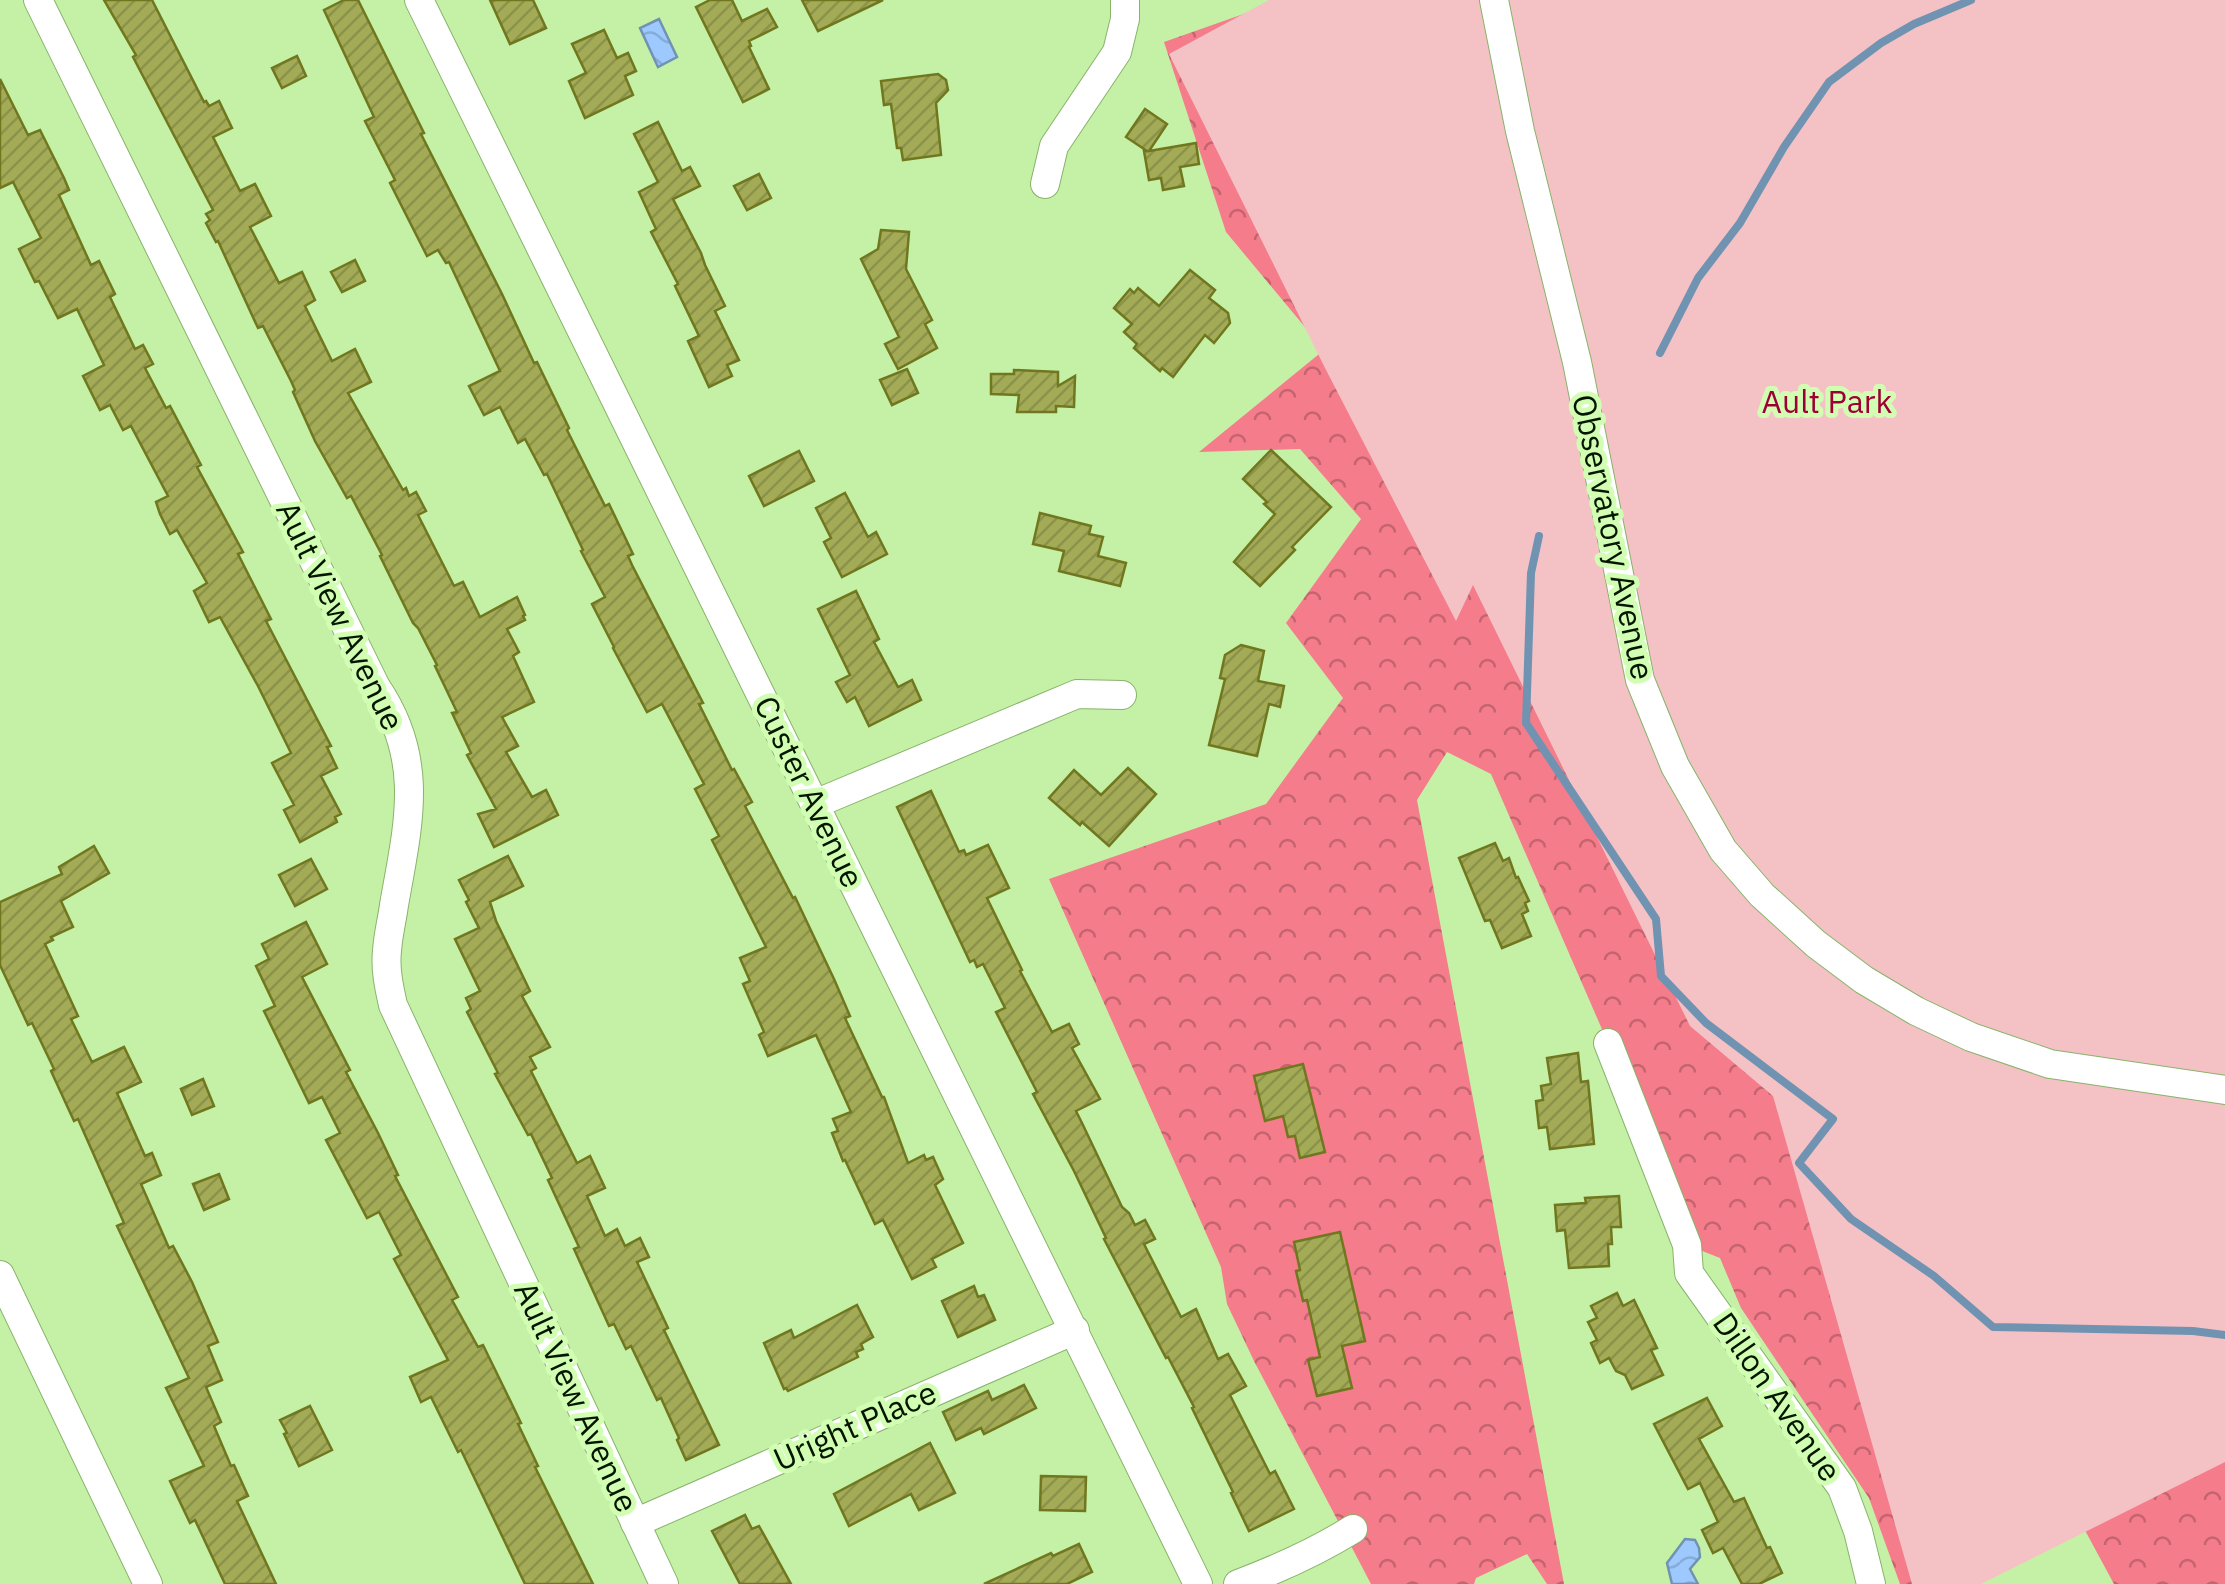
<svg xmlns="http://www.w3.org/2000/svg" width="2225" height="1584" font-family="'IBM Plex Sans',sans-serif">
<defs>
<pattern id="forest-crowns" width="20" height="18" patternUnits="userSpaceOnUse" patternTransform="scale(2.5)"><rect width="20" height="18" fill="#f57c8b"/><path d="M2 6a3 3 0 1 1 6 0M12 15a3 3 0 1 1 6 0" fill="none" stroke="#c4646f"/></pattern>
<pattern id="water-waves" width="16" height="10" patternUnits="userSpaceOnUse" patternTransform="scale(2.5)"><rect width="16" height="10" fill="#9dc9ff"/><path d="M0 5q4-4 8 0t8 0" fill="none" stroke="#86acd9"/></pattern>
<pattern id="building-hatch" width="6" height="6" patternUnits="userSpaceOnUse" patternTransform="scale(2.5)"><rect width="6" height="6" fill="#a3ab57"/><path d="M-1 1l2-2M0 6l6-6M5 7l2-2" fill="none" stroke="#8b924a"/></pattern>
</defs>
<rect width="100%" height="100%" fill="#c4f1a6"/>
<polygon fill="url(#forest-crowns)" points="1283,0 2225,1159 2225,1584 2114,1584 2074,1510 1940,1584 1900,1584 1869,1498 1741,1308 1720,1258 1687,1245 1608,1043 1491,774 1447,752 1417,800 1564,1584 1547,1584 1527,1554 1476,1578 1474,1584 1371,1584 1254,1361 1227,1304 1221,1267 1049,879 1266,804 1343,698 1286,623 1361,519 1300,449 1199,452 1324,350 1226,232 1164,42"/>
<polygon fill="#f4c2c5" points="1269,0 2225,0 2225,1462 1981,1584 1912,1584 1773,1096 1690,1026 1473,585 1456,621 1325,368 1169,54"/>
<g fill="url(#water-waves)" stroke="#7093b2" stroke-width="2.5">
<polygon points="659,19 677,57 658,67 640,28"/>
<polygon points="1685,1539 1695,1540 1699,1548 1700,1557 1690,1569 1698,1584 1672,1584 1667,1563"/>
</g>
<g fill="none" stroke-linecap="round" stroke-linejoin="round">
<g stroke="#7093b2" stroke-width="8">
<polyline points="1660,353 1698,278 1740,223 1784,147 1829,82 1881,43 1914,24 1971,0"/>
<polyline points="1539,536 1531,573 1526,723 1656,919 1661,976 1706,1023 1833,1119 1799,1163 1851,1219 1934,1276 1993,1327 2193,1331 2225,1335"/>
</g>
</g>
<g fill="url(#building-hatch)" stroke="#70771f" stroke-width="2.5">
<polygon points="104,0 152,0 204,102 206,101 209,106 219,101 232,128 213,137 240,191 255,184 271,216 250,227 279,283 302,272 315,300 305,306 332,361 355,349 371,382 348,393 403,490 406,488 409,496 416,492 426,511 418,515 454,586 463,582 480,617 517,597 525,615 523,616 525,620 507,629 519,652 513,656 534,702 502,717 518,746 506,752 532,797 546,790 558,815 494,847 478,814 496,809 467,755 471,753 452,713 457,712 435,666 437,665 418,628 413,623 380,556 382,555 351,496 347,498 315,441 293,392 295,390 291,381 263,326 258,328 218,241 216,242 206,223 210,220 206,214 213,210 133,57 136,55"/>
<polygon points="344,0 358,0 424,133 421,134 502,294 534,363 537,362 569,428 567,430 605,506 609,504 633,554 628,556 632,565 703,703 699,704 732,770 734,769 752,802 745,806 793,898 795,897 834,979 850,1016 845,1018 882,1097 884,1097 908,1163 924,1155 926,1160 933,1157 943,1179 935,1185 963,1243 932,1259 936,1267 912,1279 883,1220 875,1224 845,1160 843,1161 832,1133 838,1131 833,1119 851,1112 816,1035 768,1056 759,1035 764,1032 743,984 750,981 740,958 766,947 712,840 719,836 695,789 704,784 662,704 647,712 613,648 614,647 592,604 605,597 581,551 583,550 547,474 544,475 525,439 518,443 500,407 484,415 469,386 500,371 449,262 446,263 438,250 427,256 390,183 395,180 365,121 374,117 324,10"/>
<polygon points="490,0 533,0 546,28 510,44"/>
<polygon points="710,0 732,0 742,21 767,9 777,27 749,41 751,46 749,47 769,89 743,102 696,7"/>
<polygon points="802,0 883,0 818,31"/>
<polygon points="604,30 617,58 628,53 636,71 625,76 633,95 585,118 569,81 586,73 572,44"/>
<polygon points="297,56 306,76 282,88 272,68"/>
<polygon points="938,74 946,80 948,90 936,103 941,155 903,160 901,148 897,148 891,104 884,105 881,81"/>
<polygon points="0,79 28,135 40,130 64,178 69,190 59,195 91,265 99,261 115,294 110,297 135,349 143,345 153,364 145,368 166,408 170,406 201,465 197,467 243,552 238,554 271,619 266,621 331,746 327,747 337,768 321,776 341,814 335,817 337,822 300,842 284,810 294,805 272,763 291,753 258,686 220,617 209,622 194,591 207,583 177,530 170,534 160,514 156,502 168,496 131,426 123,430 110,405 100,410 83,376 104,365 77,309 58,318 39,281 35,282 19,249 41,238 13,182 0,188"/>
<polygon points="1145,109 1167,124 1149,151 1196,143 1199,164 1180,167 1184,186 1163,190 1161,178 1149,180 1144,151 1147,151 1126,137"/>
<polygon points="658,122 682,171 690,167 700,186 673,199 701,253 705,265 725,306 715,311 739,360 727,365 732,376 709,387 688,341 699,336 675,286 678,284 651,232 656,229 639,192 658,182 634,134"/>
<polygon points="759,174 771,198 747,210 734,186"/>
<polygon points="881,230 909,232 906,269 932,320 925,324 937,348 898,369 885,344 899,337 861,259 878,249"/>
<polygon points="355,260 365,281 342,292 331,272"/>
<polygon points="1190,270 1215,290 1209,298 1228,313 1230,323 1214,343 1205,335 1173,377 1162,368 1160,371 1134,348 1137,344 1124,332 1132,324 1114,308 1130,289 1134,293 1138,288 1159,306"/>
<polygon points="907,369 918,393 892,405 880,380"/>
<polygon points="1014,370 1058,372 1058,386 1075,376 1074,407 1056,406 1056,412 1017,412 1019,395 991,394 991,374 1014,374"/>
<polygon points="1271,450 1331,507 1292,547 1295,550 1260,586 1234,562 1275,514 1264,504 1267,502 1243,479"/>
<polygon points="799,451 814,481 764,506 749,476"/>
<polygon points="845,493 868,537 876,532 887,554 842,577 824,542 831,538 816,508"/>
<polygon points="1040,513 1091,526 1089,534 1103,537 1098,556 1126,563 1120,586 1059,571 1064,551 1033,544"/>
<polygon points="856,591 879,639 874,642 898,687 912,680 921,700 869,726 855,697 847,702 836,682 850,675 818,609"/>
<polygon points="1241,645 1264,651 1258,681 1284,686 1280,707 1269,704 1257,756 1209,745 1225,679 1220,678 1225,655"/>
<polygon points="1128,768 1156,794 1109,846 1082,822 1080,825 1049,798 1074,770 1101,795"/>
<polygon points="931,791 959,852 964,850 966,855 988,845 1009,888 987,898 1022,970 1020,971 1052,1032 1069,1024 1079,1044 1072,1048 1100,1099 1076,1111 1082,1123 1122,1207 1129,1213 1135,1225 1145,1220 1155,1239 1144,1244 1181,1317 1196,1309 1218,1359 1228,1354 1246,1386 1230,1395 1270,1474 1275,1471 1294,1509 1249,1531 1231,1493 1233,1492 1192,1408 1194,1407 1168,1357 1166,1358 1104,1239 1106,1238 1074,1171 1033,1094 1037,1092 996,1012 1005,1008 983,964 977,967 974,960 970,962 897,807"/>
<polygon points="1495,843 1503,861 1509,858 1516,878 1518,877 1529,901 1525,903 1528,911 1522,914 1531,936 1502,948 1490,920 1485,921 1459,858"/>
<polygon points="94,846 109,873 61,901 73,927 51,937 53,940 45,944 78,1016 71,1019 92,1062 124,1047 141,1082 117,1093 145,1156 152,1153 161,1175 141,1184 169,1248 173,1246 192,1282 218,1342 208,1346 222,1380 206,1387 221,1422 214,1426 231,1466 234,1465 248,1496 237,1501 276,1584 225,1584 195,1520 190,1523 170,1481 204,1466 166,1388 189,1378 117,1226 124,1223 78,1119 74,1121 51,1071 54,1069 32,1023 28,1025 0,965 0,902 62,874 59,867"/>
<polygon points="508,856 523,886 490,902 496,921 530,991 522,996 550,1047 530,1057 536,1068 531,1071 577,1163 590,1156 605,1188 587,1196 605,1236 617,1229 625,1246 640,1238 649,1257 637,1262 668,1328 664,1330 719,1445 686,1460 677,1440 679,1438 661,1398 657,1400 631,1346 626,1349 614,1324 609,1326 574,1249 579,1247 548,1180 552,1178 531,1134 528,1135 495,1074 498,1073 467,1012 471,1009 466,998 480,991 455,939 479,928 466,902 469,900 459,880"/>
<polygon points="311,859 327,889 295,906 279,875"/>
<polygon points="306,922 327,964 302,977 350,1070 346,1072 378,1133 398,1175 395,1176 458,1297 452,1300 478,1347 483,1345 505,1390 521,1423 518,1424 538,1466 535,1467 593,1584 525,1584 461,1450 458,1452 431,1397 421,1402 410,1377 448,1360 394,1259 401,1255 379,1212 367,1218 326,1140 340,1133 322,1097 309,1103 264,1011 275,1006 256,966 269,959 262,944"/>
<polygon points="1578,1053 1581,1082 1588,1081 1594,1144 1550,1149 1547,1127 1539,1128 1536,1101 1543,1100 1541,1086 1551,1084 1547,1058"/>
<polygon points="1303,1064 1325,1152 1300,1158 1295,1136 1288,1137 1283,1116 1265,1121 1254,1076"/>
<polygon points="203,1079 214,1106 192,1115 181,1089"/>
<polygon points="219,1174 229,1199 204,1210 193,1184"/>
<polygon points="1619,1196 1621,1227 1611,1227 1612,1244 1608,1244 1609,1266 1569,1268 1565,1230 1557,1231 1555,1205 1586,1203 1585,1198"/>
<polygon points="1340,1232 1365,1341 1342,1346 1352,1388 1317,1396 1308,1360 1320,1357 1307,1300 1303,1301 1296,1271 1300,1270 1294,1242"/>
<polygon points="974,1286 978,1297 984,1295 995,1320 958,1337 942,1301"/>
<polygon points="1617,1293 1623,1306 1634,1300 1657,1348 1651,1350 1663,1375 1632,1389 1625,1375 1616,1371 1609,1358 1600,1363 1591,1343 1597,1340 1588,1322 1597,1318 1591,1306"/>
<polygon points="857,1305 873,1337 861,1344 863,1349 856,1352 858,1357 788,1391 786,1388 784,1389 764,1343 791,1330 794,1338"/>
<polygon points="1024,1385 1036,1408 984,1434 981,1428 956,1440 943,1412 988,1391 992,1400"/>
<polygon points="1707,1398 1722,1426 1699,1439 1734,1502 1744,1498 1767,1548 1770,1547 1782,1573 1759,1584 1742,1584 1723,1548 1713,1553 1702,1530 1718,1522 1700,1483 1688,1489 1654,1424"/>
<polygon points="310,1406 332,1450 299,1466 284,1434 287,1433 280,1420"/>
<polygon points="930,1443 955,1493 919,1510 911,1494 849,1526 834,1494"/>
<polygon points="1041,1476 1086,1477 1085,1511 1040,1510"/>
<polygon points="745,1515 752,1529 759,1526 791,1584 740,1584 712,1531"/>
<polygon points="1079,1544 1092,1572 1067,1584 984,1584 1051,1553 1053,1556"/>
</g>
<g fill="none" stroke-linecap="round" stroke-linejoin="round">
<defs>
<g id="minor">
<path d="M38,0L376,687C426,760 408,825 394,905C392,920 388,935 387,951C385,969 389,987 393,1005L664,1584"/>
<polyline points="419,0 1198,1584"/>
<polyline points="1494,0 1520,131 1577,362 1640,680 1675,766 1723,850 1762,895 1816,944 1864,980 1916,1011 1971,1037 2050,1064 2225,1090"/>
<polyline points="1045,184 1054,146 1117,52 1125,19 1125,0"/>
<polyline points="815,804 1077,694 1122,695"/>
<polyline points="1608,1043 1687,1245 1689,1273 1842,1488 1858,1531 1871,1584"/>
<polyline points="0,1275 148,1584"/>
<polyline points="635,1523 1075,1330"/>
<path d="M1238,1584C1278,1569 1316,1552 1353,1529"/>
</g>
</defs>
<use href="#minor" stroke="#88b36b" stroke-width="30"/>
<use href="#minor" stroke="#fff" stroke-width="28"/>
</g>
<g text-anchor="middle" stroke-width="10" stroke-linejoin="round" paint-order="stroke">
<g font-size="32" fill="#9e0035" stroke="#d1feb3">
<text x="1827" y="413">Ault Park</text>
</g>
<g font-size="32" fill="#061500" stroke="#d1feb3">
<text transform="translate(1613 537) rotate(78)" y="11">Observatory Avenue</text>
<text transform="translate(340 616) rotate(64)" y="11">Ault View Avenue</text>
<text transform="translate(809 792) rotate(64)" y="11">Custer Avenue</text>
<text transform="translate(576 1397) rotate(65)" y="11">Ault View Avenue</text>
<text transform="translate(1777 1397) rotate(55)" y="11">Dillon Avenue</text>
<text transform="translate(855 1426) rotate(-24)" y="11">Uright Place</text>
</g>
</g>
</svg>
